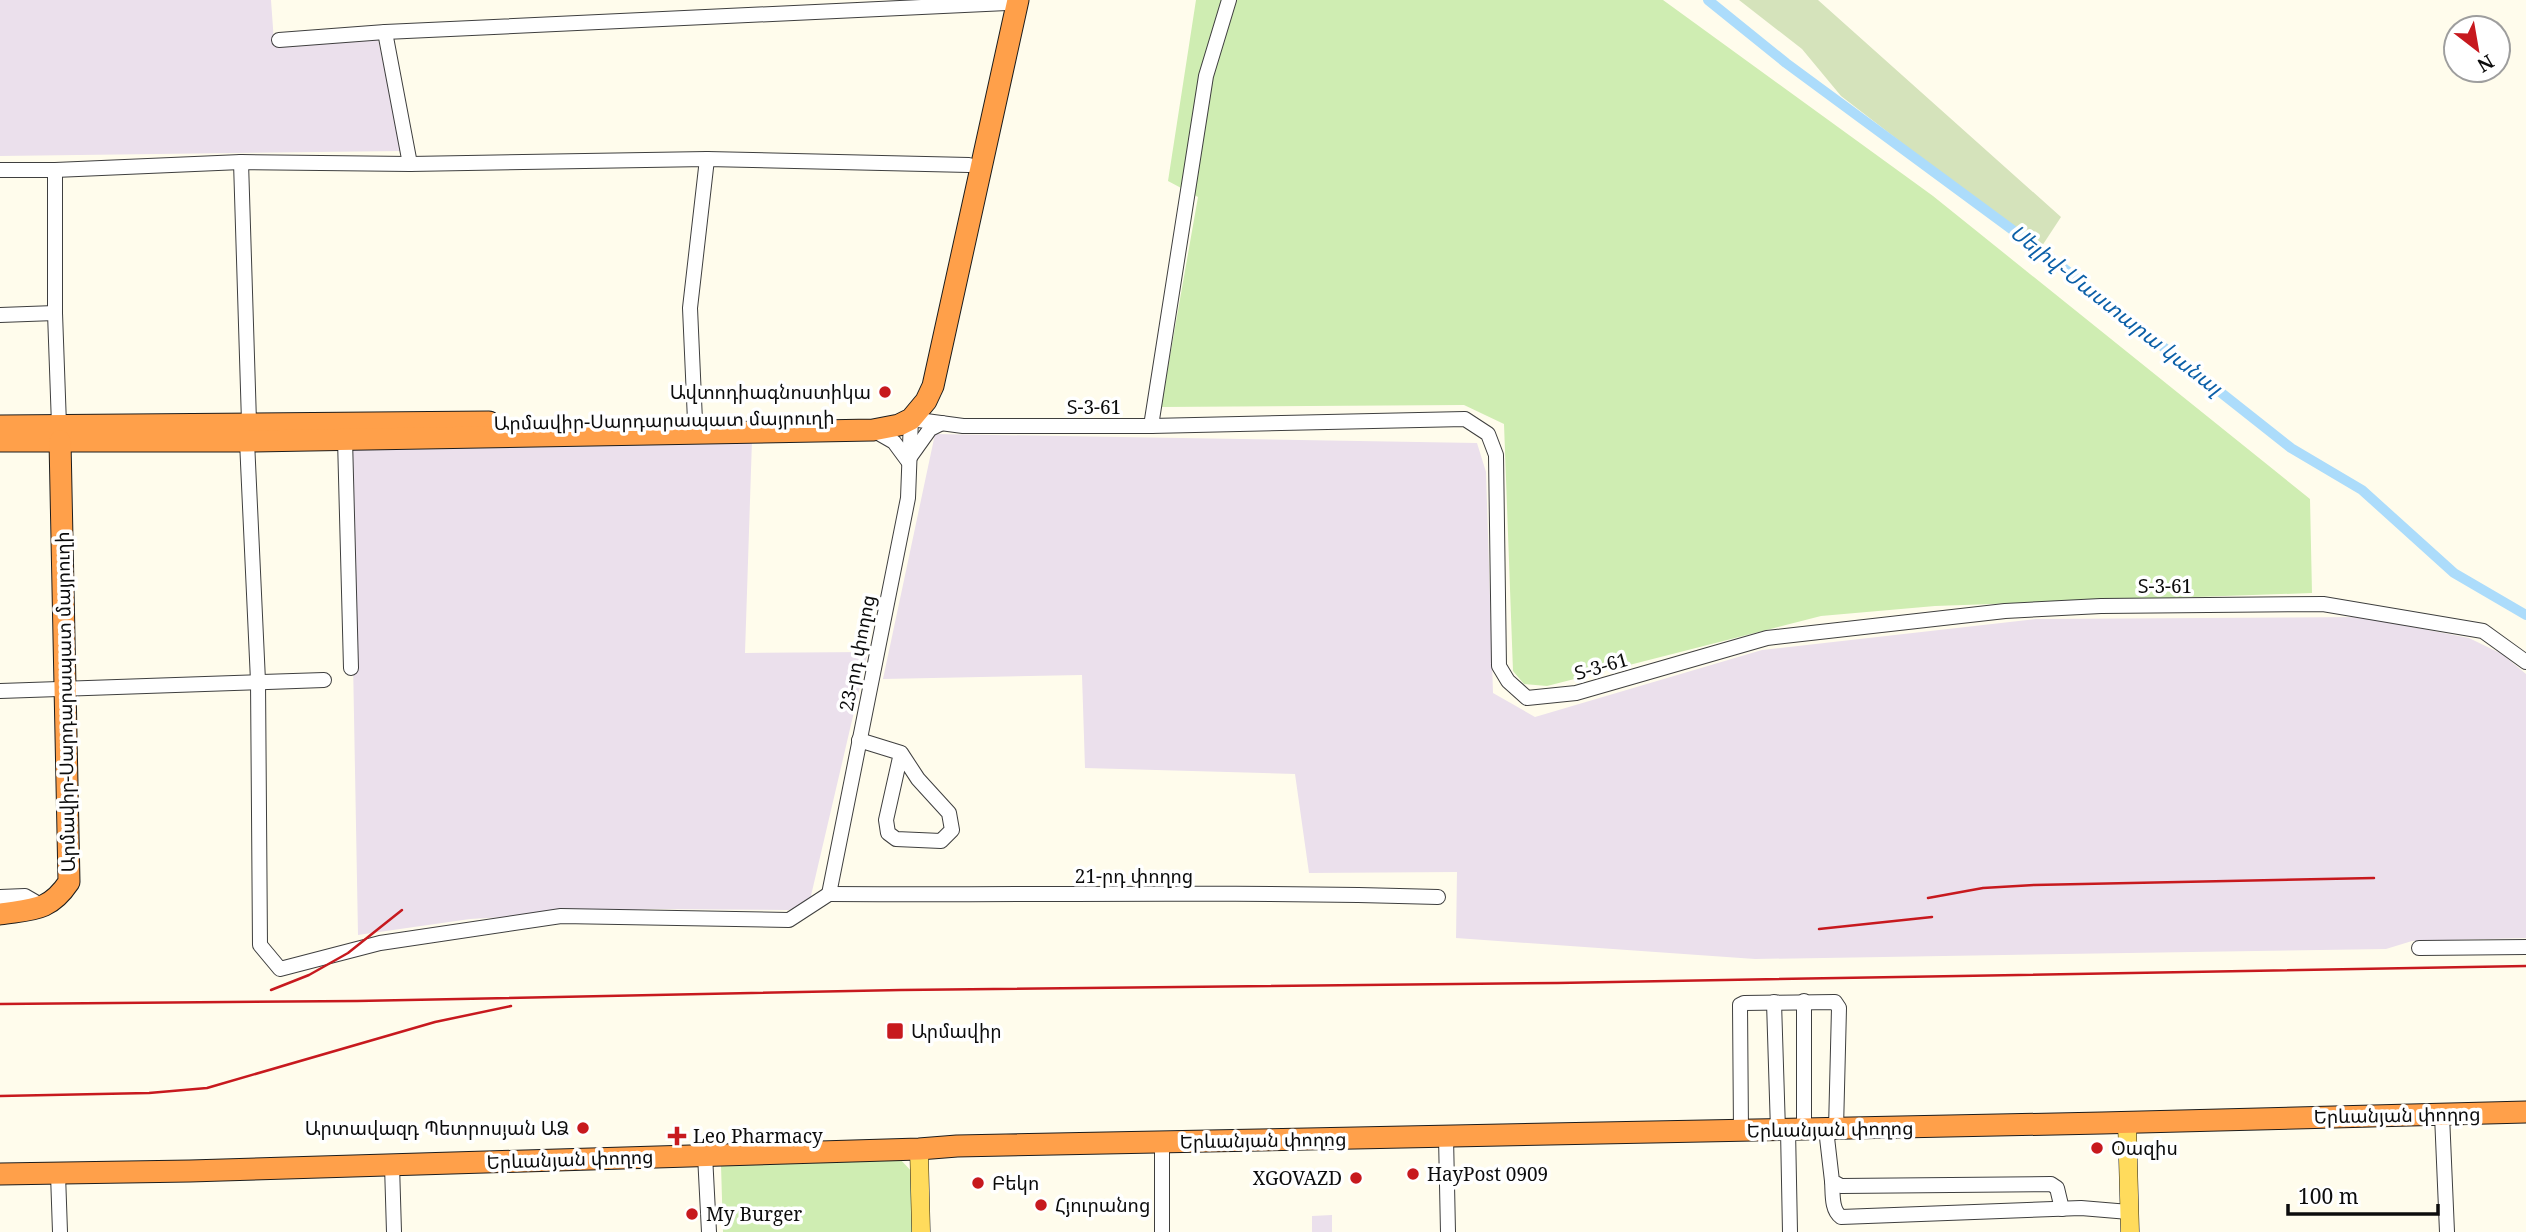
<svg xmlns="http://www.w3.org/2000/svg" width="2526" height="1232" font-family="'Noto Serif','Noto Sans Armenian',serif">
<rect width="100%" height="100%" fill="#fffcec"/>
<g fill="#ebe0ec">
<polygon points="0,0 271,0 274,42 378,39 402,151 0,156"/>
<polygon points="935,434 1477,443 1486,472 1493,693 1535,717 1762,650 2036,619 2362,617 2469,638 2502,654 2526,674 2526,938 2412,941 2386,949 1755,959 1456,938 1457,872 1309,873 1295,774 1085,768 1082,675 883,679"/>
<polygon points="752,440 745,653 868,652 810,900 789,910 652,909 470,919 358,935 349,442"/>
<polygon points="1332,1215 1332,1232 1312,1232 1312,1216"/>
</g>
<g fill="#cfedb2">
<polygon points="1196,0 1663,0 1933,196 2310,499 2312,593 1935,606 1821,616 1547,686 1524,684 1513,671 1504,424 1464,405 1161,407 1198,197 1168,181"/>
<polygon points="898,1157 915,1175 917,1232 723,1232 721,1165"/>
</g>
<polygon fill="#d5e3bb" points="1739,0 1818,0 2061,217 2040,249 1841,96 1802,49"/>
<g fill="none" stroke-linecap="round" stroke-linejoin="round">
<polyline stroke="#acdcfb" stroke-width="10" points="1708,0 1786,63 2052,259 2291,448 2362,490 2454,573 2526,615"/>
<defs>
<g id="minor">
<polyline points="385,32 410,164"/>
<polyline points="279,40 385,32 1007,3"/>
<polyline points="241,162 249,422"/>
<polyline points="0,170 55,170 241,162 410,164 707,159 969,165"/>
<polyline points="55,170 55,313 59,425"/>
<polyline points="0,315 55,313"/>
<polyline points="695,421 690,308 707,159"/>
<polyline points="1151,426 1206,76 1229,0"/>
<polyline points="873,430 894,442 908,461"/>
<polyline points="345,439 351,668"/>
<polyline points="247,441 258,681 260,945 280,969 380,943 561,916 789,920 829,894"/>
<polyline points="910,457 930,429 942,423"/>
<polyline points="0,691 324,680"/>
<polyline points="859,740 901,753 918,779 949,813 952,830 941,841 896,839 888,833 886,820 901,753"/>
<polyline points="829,894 908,498 911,419 963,426 1151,426 1465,419 1488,434 1496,455 1499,666 1508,681 1527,698 1576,693 1767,638 2005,611 2101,606 2323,604 2483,631 2526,662"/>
<path d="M829,894C1032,895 1236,891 1438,897"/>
<polyline points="0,897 25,896 44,907"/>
<polyline points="2419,948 2526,947"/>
<polyline points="1804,1001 1804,1130"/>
<polyline points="1774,1002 1778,1130"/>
<polyline points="2442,1115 2447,1232"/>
<polyline points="1826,1129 1832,1181 1841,1186 2051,1184 2057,1188 2062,1209"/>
<polyline points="1788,1130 1790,1232"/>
<polyline points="1741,1131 1740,1005 1744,1003 1835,1002 1839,1008 1836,1129"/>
<polyline points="1446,1137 1448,1232"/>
<polyline points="1162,1142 1162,1232"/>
<polyline points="705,1155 709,1232"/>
<polyline points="392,1165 394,1232"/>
<polyline points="58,1174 60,1232"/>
<path d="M1832,1181C1833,1193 1831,1210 1841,1217L2081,1208L2129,1212"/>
</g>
<g id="major">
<polyline points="2127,1122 2130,1232"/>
<polyline points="919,1149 921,1232"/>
</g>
<g id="highway">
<polyline points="0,426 489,422"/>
<polyline points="0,441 247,441 873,430 899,425 911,419 926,401 933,386 1018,0"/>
<path d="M0,914C32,909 49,912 69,882L60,441"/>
<polyline points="0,1174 190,1171 919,1149 957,1146 2102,1123 2526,1112"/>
</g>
</defs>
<use href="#minor" stroke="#3f3f3f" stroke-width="16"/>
<use href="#major" stroke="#1d1d1d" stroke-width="19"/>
<use href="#highway" stroke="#1d1d1d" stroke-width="23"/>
<use href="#minor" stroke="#fff" stroke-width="14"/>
<use href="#major" stroke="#ffdb5c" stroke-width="18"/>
<use href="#highway" stroke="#ffa04a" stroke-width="21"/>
<g stroke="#c7191e" stroke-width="2.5">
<polyline points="1928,898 1983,888 2034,885 2374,878"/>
<polyline points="1819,929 1932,917"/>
<polyline points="271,990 309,975 348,953 402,910"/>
<polyline points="0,1004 357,1001 901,990 1557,983 2526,966"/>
<polyline points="0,1096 149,1093 207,1088 435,1022 511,1006"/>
</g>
</g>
<g fill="#c7191e" stroke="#fff" stroke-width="2.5">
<circle cx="885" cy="392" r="7"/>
<rect x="886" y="1022" width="18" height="18" rx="3.5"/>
<circle cx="583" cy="1128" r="7"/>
<path d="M673.5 1125.5h7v7h7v7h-7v7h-7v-7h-7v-7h7z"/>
<circle cx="2097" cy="1148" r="7"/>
<circle cx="1413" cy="1174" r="7"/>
<circle cx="1356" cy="1178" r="7"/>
<circle cx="978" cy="1183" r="7"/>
<circle cx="1041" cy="1205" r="7"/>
<circle cx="692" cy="1214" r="7"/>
</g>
<g text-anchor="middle" stroke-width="7" stroke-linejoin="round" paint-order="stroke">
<g font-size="19" fill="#0c0c0c" stroke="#fff" text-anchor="start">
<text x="871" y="399" text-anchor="end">Ավտոդիագնոստիկա</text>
<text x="911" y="1038">Արմավիր</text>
<text x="569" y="1135" text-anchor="end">Արտավազդ Պետրոսյան ԱՁ</text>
<text x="693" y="1143">Leo Pharmacy</text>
<text x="2111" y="1155">Օազիս</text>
<text x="1427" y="1181">HayPost 0909</text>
<text x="1342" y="1185" text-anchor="end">XGOVAZD</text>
<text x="992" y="1190">Բեկո</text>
<text x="1055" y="1212">Հյուրանոց</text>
<text x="706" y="1221">My Burger</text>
</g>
<g font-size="19" fill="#0c0c0c" stroke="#fff">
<text x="1094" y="414">Տ-3-61</text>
<text transform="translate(664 420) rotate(-1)" y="7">Արմավիր-Սարդարապատ մայրուղի</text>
<text x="2165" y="593">Տ-3-61</text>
<text transform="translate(857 653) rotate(-79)" y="7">23-րդ փողոց</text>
<text transform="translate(1601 666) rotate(-16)" y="7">Տ-3-61</text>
<text transform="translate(65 702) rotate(-91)" y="7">Արմավիր-Սարդարապատ մայրուղի</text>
<text x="1134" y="883">21-րդ փողոց</text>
<text transform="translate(2397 1115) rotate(-1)" y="7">Երևանյան փողոց</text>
<text transform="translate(1830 1129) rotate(-1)" y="7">Երևանյան փողոց</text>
<text transform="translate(1263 1140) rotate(-1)" y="7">Երևանյան փողոց</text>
<text transform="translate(570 1159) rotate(-2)" y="7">Երևանյան փողոց</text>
</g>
<g font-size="21" font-style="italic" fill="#0c60a8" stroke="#fff">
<text transform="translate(2116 310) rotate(38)" y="7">Սելիվ֊Մաստարա կանալ</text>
</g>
</g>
<g transform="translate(2477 49) rotate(149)"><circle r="33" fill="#ffffff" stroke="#9e9e9e" stroke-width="2"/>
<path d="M0-5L12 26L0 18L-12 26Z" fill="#c7191e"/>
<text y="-10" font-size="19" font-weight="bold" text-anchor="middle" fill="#0c0c0c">N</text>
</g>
<path d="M2288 1204v10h150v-10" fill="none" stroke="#0c0c0c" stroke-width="3.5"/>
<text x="2298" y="1204" font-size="21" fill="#0c0c0c" stroke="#ffffff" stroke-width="5" paint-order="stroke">100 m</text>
</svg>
